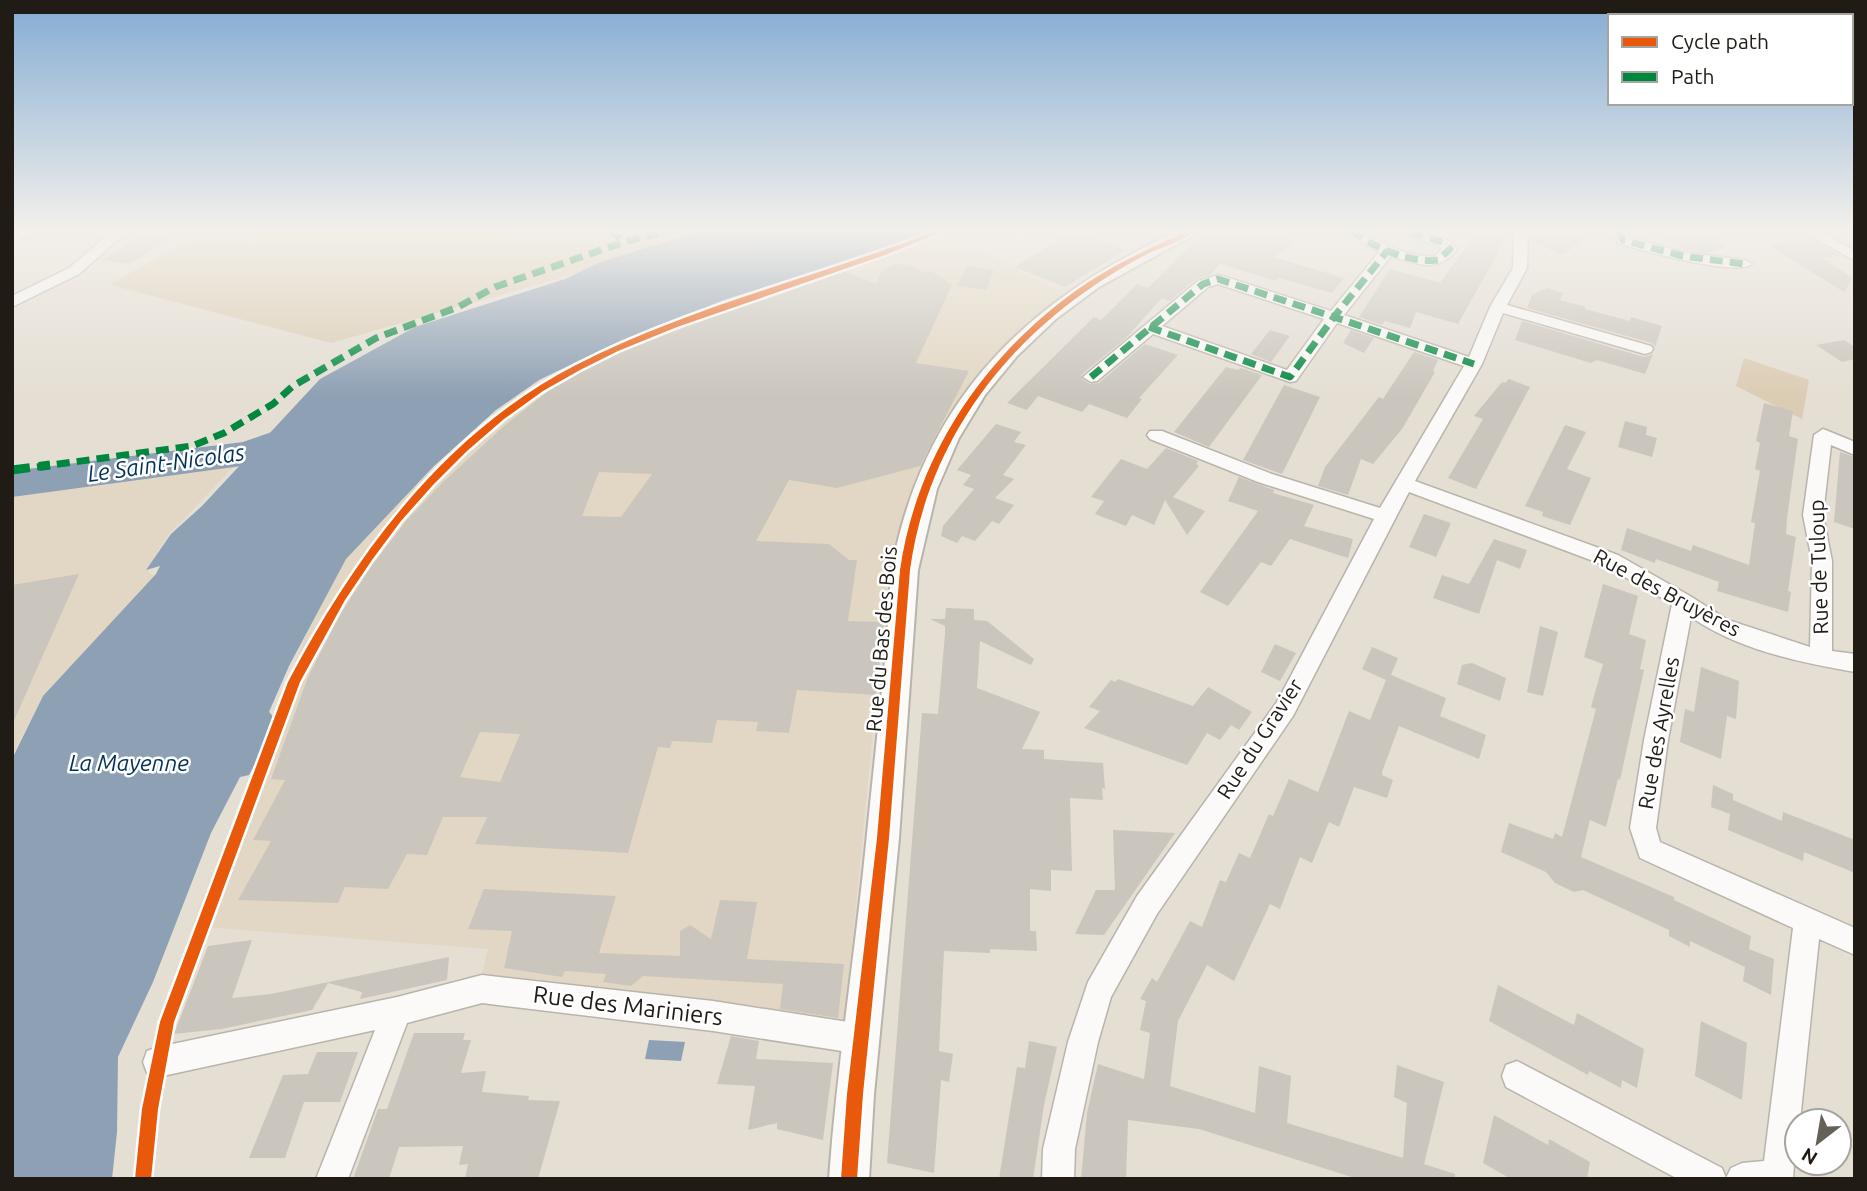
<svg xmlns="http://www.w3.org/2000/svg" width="1867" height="1191" font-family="Ubuntu,sans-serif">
<rect width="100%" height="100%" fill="#e4ded3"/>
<g fill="#e2d7c4">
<polygon points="951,236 1063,293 997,365 891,548 844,1026 774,1021 482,974 488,949 192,926 337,555 509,401 659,332"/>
<polygon points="246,454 169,534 146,570 154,576 43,696 12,756 12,484"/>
</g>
<g fill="#dbccb4">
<polygon points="189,230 731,230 331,343 110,285 186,241 183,233"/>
<polygon points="1744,358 1809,380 1802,419 1736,386"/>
</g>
<g fill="#8ea0b4">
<polygon points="703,230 932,230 876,252 724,300 620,341 539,380 496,410 434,466 346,559 289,666 269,712 278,722 249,775 240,777 211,833 153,982 118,1057 117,1132 112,1179 12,1179 12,759 43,696 156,574 160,566 146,570 171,534 202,506 320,379 415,327 565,279 598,263"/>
<polygon points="649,1040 685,1042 681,1061 645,1059"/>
</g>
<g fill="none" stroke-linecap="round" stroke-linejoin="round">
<polygon fill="#8ea0b4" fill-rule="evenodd" points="306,420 319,424 325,432 319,440 249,465 12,497 12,471 243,442"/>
</g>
<g fill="#cac6bd" fill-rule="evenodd">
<polygon points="1074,230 1126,250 1065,287 1015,267"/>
<polygon points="1223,230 1270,230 1297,242 1273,257 1344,278 1332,293 1279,278 1276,281 1220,264 1210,275 1196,279 1170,301 1162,298 1126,338 1081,375 1082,379 1090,384 1099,383 1145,344 1178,355 1139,398 1142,399 1127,418 1089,404 1082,412 1038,396 1027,410 1007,403 1094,317 1101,320 1137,284 1148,288 1194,242"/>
<polygon points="1478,230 1511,230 1458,324 1416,312 1410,328 1385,321 1382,325 1359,317 1390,269 1440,283"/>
<polygon points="1531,230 1594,230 1563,255 1530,241"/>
<polygon points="1645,230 1712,230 1724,248 1710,253 1687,250"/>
<polygon points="147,231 176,235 130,264 102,260"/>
<polygon points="1810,238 1841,256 1822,258 1853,278 1844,292 1768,245"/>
<path d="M893,264L909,265L923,272H933L952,285L916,363L969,371L920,466L837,488L789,480L756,541L829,544L849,560H857L848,621L884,622L876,695L797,690L789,733L756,731L758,722L717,720L712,743L672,741L670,748L658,747L628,853L475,844L487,817H443L427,855L407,854L388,889L345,887L338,903L238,900L271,841L253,840L285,780L271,779L308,677L341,613L370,568L406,521L443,482L504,426L556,385L605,358L728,311L844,271L876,284L881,271ZM599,472L652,474L621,517L582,516ZM480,732L520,734L500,782L460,777Z"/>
<polygon points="967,266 994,270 986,290 957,286"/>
<polygon points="1547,288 1563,293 1560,300 1586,307 1585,309 1630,321 1631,317 1662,326 1655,347 1652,343 1527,308 1532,295"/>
<polygon points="1522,321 1644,357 1653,354 1645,374 1597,360 1591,363 1515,340"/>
<polygon points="1270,330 1290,336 1271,362 1251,354"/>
<polygon points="1351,330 1374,338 1364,353 1343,343"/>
<polygon points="1844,340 1855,347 1855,359 1842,362 1816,345"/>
<polygon points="1414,352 1438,360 1433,371 1435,372 1402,429 1373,464 1361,459 1348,495 1318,486 1325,467 1379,397 1383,399"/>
<polygon points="1226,367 1238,370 1241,368 1262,375 1209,447 1174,432"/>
<polygon points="1509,379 1530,387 1476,489 1448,478 1483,419 1474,416 1502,382 1505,383"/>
<polygon points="1284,385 1320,397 1282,474 1243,460"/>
<polygon points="1764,403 1793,411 1789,436 1798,439 1787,518 1786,534 1796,537 1788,591 1791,592 1788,612 1717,591 1719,582 1656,559 1655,563 1621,550 1627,528 1691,551 1693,545 1749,565 1755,523 1751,522 1760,471 1755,469 1760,443 1756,441"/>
<polygon points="1625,421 1647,427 1646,435 1657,438 1652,457 1618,447"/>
<polygon points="996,424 1021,432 1014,442 1026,445 1003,475 1014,479 995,498 1014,505 999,524 992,521 975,541 962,536 957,543 941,536 943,526 974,489 963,485 971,475 957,470"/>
<polygon points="1565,425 1586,432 1567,469 1591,478 1570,525 1542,516 1543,512 1525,506"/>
<polygon points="1166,448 1198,461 1196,464 1199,466 1173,497 1205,511 1187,535 1165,500 1154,525 1132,515 1126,526 1095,514 1104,501 1091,497 1121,459 1147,469"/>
<polygon points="1840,452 1855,457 1855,529 1834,522"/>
<polygon points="1239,477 1274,490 1273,493 1314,505 1304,526 1353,539 1348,558 1290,539 1271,566 1261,562 1228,606 1200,592 1258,511 1228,501"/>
<polygon points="1424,514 1451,523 1436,557 1409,547"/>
<polygon points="1494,539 1527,550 1520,569 1497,560 1479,614 1433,598 1442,575 1469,584"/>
<polygon points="79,574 12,725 12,585"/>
<polygon points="1603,584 1638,596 1629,634 1646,640 1640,669 1644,670 1620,780 1618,779 1606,827 1590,820 1581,857 1674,897 1674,900 1751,936 1749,949 1774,959 1771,995 1743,981 1745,967 1690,941 1690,947 1669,936 1669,930 1583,890 1574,892 1555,883 1546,872 1501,852 1509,823 1553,839 1555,833 1562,837 1596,709 1591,707 1603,664 1584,657"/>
<polygon points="946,608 974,609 974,620 987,621 1034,659 1031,665 980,641 977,688 1040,712 1022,749 1044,750 1044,759 1103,763 1105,789 1102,788 1103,800 1070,798 1072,871 1051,870 1051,891 1030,889 1030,931 1036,931 1037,951 990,949 990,953 944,951 939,1051 953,1054 949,1082 941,1080 934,1173 887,1163 922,713 938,714 945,634 945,626 930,619 945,619"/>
<polygon points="1540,626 1558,632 1543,696 1527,692"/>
<polygon points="1275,644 1296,653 1280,681 1261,672"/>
<polygon points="1372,647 1398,658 1391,675 1446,698 1440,716 1486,735 1479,759 1399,726 1382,772 1382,775 1393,780 1387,798 1354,787 1339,827 1329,822 1312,863 1300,857 1280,909 1270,904 1234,981 1207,965 1178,1021 1170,1086 1255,1113 1259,1066 1291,1076 1287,1123 1403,1158 1407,1103 1394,1097 1397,1065 1444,1082 1424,1164 1455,1174 1455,1179 1358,1179 1199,1129 1128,1120 1126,1179 1081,1179 1087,1113 1098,1064 1144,1079 1150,1033 1140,1030 1146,1001 1140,999 1152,978 1157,982 1190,921 1202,927 1220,880 1226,882 1239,853 1250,858 1269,814 1273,816 1289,779 1318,792 1349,711 1370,720 1386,680 1362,669"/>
<polygon points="1472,663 1506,678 1500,701 1457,684 1462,665"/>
<polygon points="1701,667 1739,681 1736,719 1727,716 1721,759 1680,742 1685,709 1694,712"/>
<polygon points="1118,679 1193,706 1208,687 1252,712 1239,730 1231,725 1220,740 1207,733 1187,765 1084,728 1100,711 1089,707 1111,680 1115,682"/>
<polygon points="1713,785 1733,794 1733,800 1782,821 1783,812 1855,840 1855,873 1804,852 1803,861 1728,830 1730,814 1711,807"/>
<polygon points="1113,830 1175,833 1104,935 1075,934 1096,890 1115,890"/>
<polygon points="484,889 616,896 599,953 680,956 680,931 690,925 711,939 720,900 757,902 747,959 844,964 838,1018 780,1009 783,984 643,976 631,986 603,982 606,974 565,971 562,977 504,968 512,931 468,929"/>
<polygon points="252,940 232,998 271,994 449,957 447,980 360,999 362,992 328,983 312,1010 221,1029 174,1034 208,946"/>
<polygon points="1498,985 1574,1025 1577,1013 1644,1049 1637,1088 1622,1080 1621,1088 1589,1071 1588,1075 1489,1021"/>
<polygon points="1701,1021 1747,1043 1742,1100 1695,1076"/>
<polygon points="414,1033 465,1033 463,1040 471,1040 461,1073 486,1071 482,1092 529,1096 528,1100 560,1101 538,1179 465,1179 468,1164 459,1165 463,1146 399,1147 389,1179 353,1179 378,1109 387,1109"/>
<polygon points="731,1036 759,1041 756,1059 833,1063 823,1140 777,1129 777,1123 748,1130 755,1086 717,1084"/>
<polygon points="1029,1041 1057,1047 1044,1105 1033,1179 999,1179 1017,1067 1025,1068"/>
<polygon points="317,1052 358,1052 340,1102 304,1102 285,1158 249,1158 283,1075 308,1074"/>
<polygon points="1494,1115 1548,1145 1549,1139 1590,1162 1587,1179 1511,1179 1483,1163"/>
</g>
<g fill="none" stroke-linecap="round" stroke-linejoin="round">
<defs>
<g id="minor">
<polygon points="20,230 38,230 12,243 12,234"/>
<polygon points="114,230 129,230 79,274 12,307 12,296 69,268"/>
<path d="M1350,230H1365L1363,232C1383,245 1411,258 1435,256L1442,249L1438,245L1399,233L1397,230C1418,230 1443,231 1457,249C1439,274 1416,264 1391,256L1344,315L1469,357L1490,307L1513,268L1514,230H1528L1527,268L1507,305L1651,346L1653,349L1651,352L1645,354L1503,313L1482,364L1415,481L1618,555L1690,596L1728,620L1810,647L1812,561L1803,515L1814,435L1823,429L1855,442V455L1831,445L1823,515L1832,561V651L1855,654V672C1798,662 1739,650 1691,617L1668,740L1656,828L1660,842L1855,928V955L1819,939L1800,1121H1797L1793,1179H1678L1506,1087L1502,1076L1506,1065L1517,1061L1722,1168L1726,1178L1731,1168L1742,1163L1764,1161L1793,928L1640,858L1630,828L1644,740L1672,604L1604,565L1409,492L1293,716L1157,914L1111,997L1098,1042L1075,1149L1074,1179H1042L1043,1149L1068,1042L1088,982L1137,896L1277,702L1374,519L1258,482L1150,439L1147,435L1150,431H1162L1272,474L1380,508L1464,366L1337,323L1296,381L1290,382L1153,334L1097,381L1091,382L1083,377L1198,281L1218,275L1223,276L1331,311L1379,252L1350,236ZM1218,284L1324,319L1287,370L1162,326L1208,287Z"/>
<path d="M1612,230H1626L1629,237L1683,252L1745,260L1752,264C1738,277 1639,250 1618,243Z"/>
<polygon points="1801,230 1818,230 1855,251 1855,261"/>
<polygon points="482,975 713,1001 861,1024 871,1029 876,1039 871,1049 861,1054 713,1031 482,1003 407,1023 348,1179 316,1179 375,1030 158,1077 147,1073 143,1062 147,1051 158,1047 397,997"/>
</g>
<path id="tertiary" d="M1180,230H1203L1099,287L1056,319L1017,356L985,395L959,438L937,489L918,570L899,838L874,1094L869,1179H829C837,1063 856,949 867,834C873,773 880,712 886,651C889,617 888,582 896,548C933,388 1036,296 1180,230Z"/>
</defs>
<use href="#minor" stroke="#b9b4ab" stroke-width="3"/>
<use href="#tertiary" stroke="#b9b4ab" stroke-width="4"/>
<use href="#minor" fill="#fbfaf8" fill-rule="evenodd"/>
<use href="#tertiary" fill="#fbfaf8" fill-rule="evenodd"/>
<g stroke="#00873e" stroke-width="7" stroke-dasharray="13 7" stroke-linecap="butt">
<polyline points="610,230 624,242"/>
<path d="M1358,230L1355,233C1378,249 1410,263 1438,260L1450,249L1443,242L1404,230"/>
<polyline points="1619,230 1623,240 1683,256 1745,264"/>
<polyline points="1149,327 1290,377 1334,317 1474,364"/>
<polyline points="1091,377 1203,284 1218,279 1334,317 1388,250"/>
<polyline points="37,467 192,446 224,433 273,404 293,386 376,338 458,307 495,287 624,242 671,230"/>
</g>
<polyline stroke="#00873e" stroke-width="9" stroke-dasharray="18 9" stroke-linecap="butt" points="12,470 50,465"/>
<defs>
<g id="cycleway">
<path d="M938,230H947L885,255L677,327L618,351L580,370L543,391L504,419L467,451L433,485L401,521L372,560L345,600L300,682L174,1022L158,1109L151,1179H135L142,1109L160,1022L288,682C355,555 445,432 576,365C691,306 818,277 938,230Z"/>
<path d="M1189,230H1197C1182,241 1162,247 1145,255C1128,264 1111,274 1095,285C996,351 926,451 910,570L889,838L863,1094L857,1179H841L847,1094L877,838L900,570C917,451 990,347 1090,281C1121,261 1155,246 1189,230Z"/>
</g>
</defs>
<use href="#cycleway" stroke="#fff" stroke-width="5"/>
<use href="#cycleway" fill="#e8590c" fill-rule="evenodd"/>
</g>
<linearGradient id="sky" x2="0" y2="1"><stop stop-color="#84acd3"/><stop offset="0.58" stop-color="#f3f0eb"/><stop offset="1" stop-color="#f3f0eb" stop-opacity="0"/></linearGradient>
<rect width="1867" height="397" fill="url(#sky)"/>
<g text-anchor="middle" stroke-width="5" stroke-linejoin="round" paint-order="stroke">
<g font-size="21" fill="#201c15" stroke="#fff">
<text transform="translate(1819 567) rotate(-92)" y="7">Rue de Tuloup</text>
<text transform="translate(1667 593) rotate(28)" y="7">Rue des Bruyères</text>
<text transform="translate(882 639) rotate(-85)" y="7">Rue du Bas des Bois</text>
<text transform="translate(1659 733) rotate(-80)" y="7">Rue des Ayrelles</text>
<text transform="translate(1260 739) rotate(-57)" y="7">Rue du Gravier</text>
</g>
<g font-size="23" font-style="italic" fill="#01315b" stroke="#fff">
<text transform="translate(166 463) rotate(-8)" y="8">Le Saint-Nicolas</text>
<text x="129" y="771">La Mayenne</text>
</g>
<g font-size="24" fill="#201c15" stroke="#fff">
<text transform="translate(628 1006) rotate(7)" y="8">Rue des Mariniers</text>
</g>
</g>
<rect width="1867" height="1191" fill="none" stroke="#201c15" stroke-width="28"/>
<rect x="1608" y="14" width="245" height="91" fill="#ffffff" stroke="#a6a4a1" stroke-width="2"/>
<rect x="1622" y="37" width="35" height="10" fill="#e8590c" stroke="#a6a4a1" stroke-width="2"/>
<text x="1671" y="49" font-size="21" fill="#201c15">Cycle path</text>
<rect x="1622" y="72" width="35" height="10" fill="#00873e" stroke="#a6a4a1" stroke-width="2"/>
<text x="1671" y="84" font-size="21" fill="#201c15">Path</text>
<g transform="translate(1818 1142) rotate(211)"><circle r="33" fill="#ffffff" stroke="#a6a4a1" stroke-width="2"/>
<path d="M0-5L12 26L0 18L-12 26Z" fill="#656058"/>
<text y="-10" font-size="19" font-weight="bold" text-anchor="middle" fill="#201c15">N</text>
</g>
</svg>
